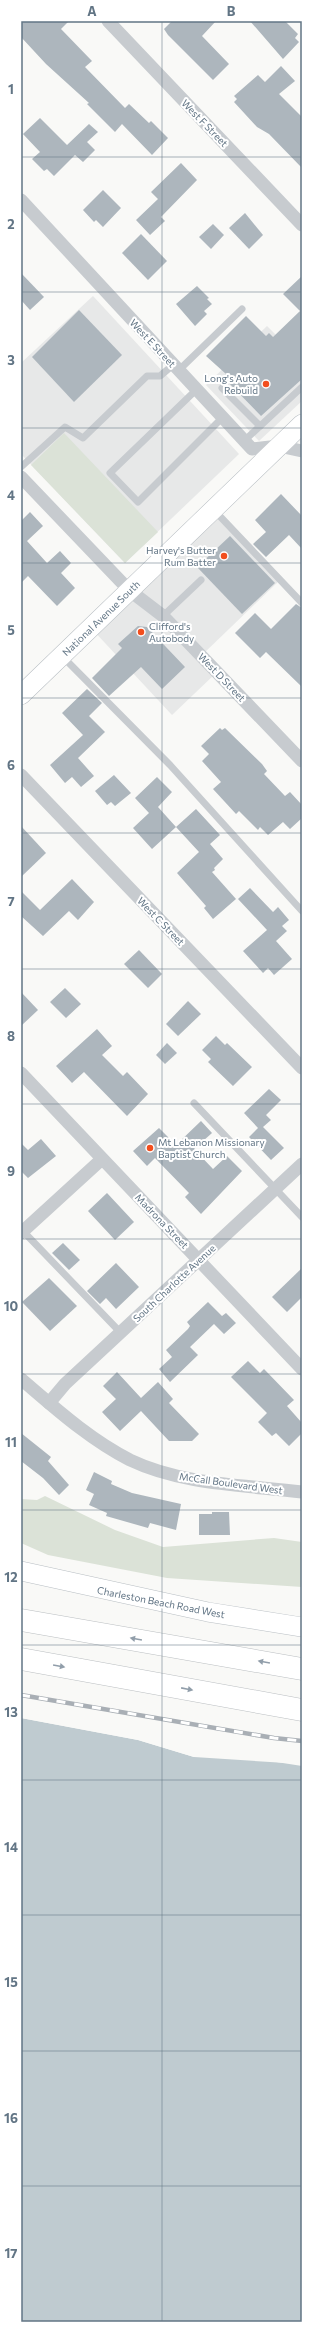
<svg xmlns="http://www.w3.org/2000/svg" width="323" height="2343" font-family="Commissioner,sans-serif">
<rect width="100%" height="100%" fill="#f9f9f7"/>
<g fill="#e7e8e8">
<polygon points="93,296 239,454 125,563 21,454 21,363"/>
<polygon points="267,326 302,361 302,401 259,441 206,385"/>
<polygon points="214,511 279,581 202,655 132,590"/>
<polygon points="129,592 216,673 172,715 92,629"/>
</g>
<g fill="#dbe2d7">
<polygon points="64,433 158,532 125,563 31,465"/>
<polygon points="45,1496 115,1530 163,1547 274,1538 302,1542 302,1587 167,1578 48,1555 21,1543 21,1499 37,1500"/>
</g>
<polygon fill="#bfcbd0" points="21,1718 138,1740 194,1757 302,1764 302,2322 21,2322"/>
<g fill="#f9f9f7">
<polygon points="21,1716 138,1738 194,1755 214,1756 194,1757 138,1740 21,1718"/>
<polygon points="250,1758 302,1762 302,1766"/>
</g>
<g fill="#adb6bd">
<polygon points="21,21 69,21 61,29 92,61 85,67 125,108 129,104 149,123 151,121 168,138 152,155 122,124 115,132 87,104 89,103 46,64 21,37"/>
<polygon points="172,21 216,21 202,36 229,64 213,80 168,35 164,29"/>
<polygon points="250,21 285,21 298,34 295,38 299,42 283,59"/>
<polygon points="281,66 295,81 279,94 302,117 302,168 269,134 257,127 234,102 237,99 234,96 258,75 265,82"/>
<polygon points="40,118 67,145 89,124 98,132 87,142 95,150 83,162 75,155 54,176 47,169 44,171 32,159 40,152 23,134"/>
<polygon points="181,163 197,180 161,217 165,221 150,235 136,220 158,199 151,192"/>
<polygon points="103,190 121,208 103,227 96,220 94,222 83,210"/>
<polygon points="245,213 263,235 249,249 229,228"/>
<polygon points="213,224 224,235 211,249 199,237"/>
<polygon points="141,234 167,261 148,280 122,253"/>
<polygon points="21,273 44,297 30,310 21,300"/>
<polygon points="302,276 302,379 261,416 223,377 226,374 206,356 246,316 266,336 269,333 273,337 300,311 283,294"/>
<polygon points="197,286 209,298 207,299 212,304 204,311 207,314 195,326 176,304"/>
<polygon points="79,310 122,355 74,402 32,357"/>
<polygon points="281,494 302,516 302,549 289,535 266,557 253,544 266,532 255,520"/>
<polygon points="30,512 43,526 27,541 47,563 60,551 71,563 61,573 75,588 57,606 28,576 21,583 21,521"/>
<polygon points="230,536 275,583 242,614 197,567"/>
<polygon points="296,604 302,608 302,687 266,652 260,658 235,633 255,613 271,629"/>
<polygon points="138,626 147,627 185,667 162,689 141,667 109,696 92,678 122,648 118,644"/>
<polygon points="87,689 102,703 89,716 105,732 78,758 94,776 81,787 72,777 65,783 50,765 83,735 62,713"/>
<polygon points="220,728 222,730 225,728 262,764 267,771 264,774 285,796 290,792 302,805 302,818 290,829 283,822 268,835 260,827 258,830 239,811 236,814 213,789 221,782 202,761 209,754 201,746"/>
<polygon points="114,775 131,793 115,806 111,802 107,805 95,791"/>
<polygon points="157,777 172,792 158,807 176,827 196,809 220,835 210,844 223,859 214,868 215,870 212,872 236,899 213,919 204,908 206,906 177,873 199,852 176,827 152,849 133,828 149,813 135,798"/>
<polygon points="21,826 46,853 21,877"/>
<polygon points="72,879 94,902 78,920 69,911 43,936 21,916 21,891 40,910"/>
<polygon points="250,888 273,912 278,907 289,920 282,926 287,931 276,941 292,959 274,975 268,968 263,973 243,951 267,930 238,899"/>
<polygon points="139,950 162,974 148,988 124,964"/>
<polygon points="65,988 81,1004 66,1018 50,1002"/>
<polygon points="21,992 38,1010 21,1026"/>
<polygon points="188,1001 201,1014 178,1036 166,1024"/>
<polygon points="97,1029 112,1046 102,1055 123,1076 127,1072 148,1094 127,1116 84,1072 72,1083 56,1066"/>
<polygon points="216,1036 225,1045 227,1043 252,1067 233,1086 208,1062 211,1059 202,1050"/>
<polygon points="167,1043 177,1053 165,1064 156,1055"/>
<polygon points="269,1089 281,1100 266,1115 271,1120 263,1127 284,1148 271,1160 249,1137 258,1128 244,1113"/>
<polygon points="201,1121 212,1133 194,1149 213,1169 227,1156 242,1171 201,1214 185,1197 189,1193 155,1158 147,1166 133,1151 159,1128 176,1145"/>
<polygon points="41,1139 56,1156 28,1178 21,1171 21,1143 28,1150"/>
<polygon points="107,1193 134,1222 115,1240 88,1211"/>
<polygon points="63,1243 80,1260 69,1270 52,1253"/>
<polygon points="116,1263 139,1287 116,1309 106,1298 100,1304 87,1291"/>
<polygon points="302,1268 302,1297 287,1312 272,1297"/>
<polygon points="49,1278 77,1306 50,1331 22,1302"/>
<polygon points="208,1302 222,1316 226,1313 236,1323 224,1334 214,1324 190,1347 198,1355 170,1382 159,1369 172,1357 166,1350 188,1329 190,1326 187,1322"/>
<polygon points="248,1361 260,1373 264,1369 294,1400 287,1406 302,1423 302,1433 289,1446 276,1433 272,1436 258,1422 267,1413 231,1377"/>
<polygon points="117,1372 141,1398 158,1382 173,1399 169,1403 199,1434 192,1441 169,1441 141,1411 120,1431 102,1412 116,1399 103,1386"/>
<polygon points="21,1433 51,1457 48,1461 69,1485 59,1495 43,1478 21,1461"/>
<polygon points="94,1472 112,1481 111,1484 132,1493 181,1504 176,1530 150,1523 148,1528 106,1516 107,1513 89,1505 94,1494 86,1490"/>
<polygon points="212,1512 229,1512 230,1535 199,1535 199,1514 212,1514"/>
</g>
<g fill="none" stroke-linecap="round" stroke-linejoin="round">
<defs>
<g id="secondary">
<polyline points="21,695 302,424"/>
<polyline points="21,1571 208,1612 302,1627"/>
</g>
<g id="highway">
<polyline points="21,1620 302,1669"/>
<polyline points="21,1659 302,1710"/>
</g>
</defs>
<use href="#secondary" stroke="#b9bfc4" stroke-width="20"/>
<use href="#highway" stroke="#bbbfc2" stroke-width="23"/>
<g stroke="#c7cbcf" stroke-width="7">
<polyline points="178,371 242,309"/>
<polyline points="222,388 260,426"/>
<polyline points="196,390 110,473 138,502 222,418"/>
<polyline points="244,441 302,387"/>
<polyline points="21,467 65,427 83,438 147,376 160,376 173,365"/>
<polyline points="214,510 302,603"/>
<polyline points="163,616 201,580"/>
<polyline points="62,656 170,765 302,911"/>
<polyline points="194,1103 302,1217"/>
<polyline points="21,1229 121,1333"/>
</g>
<g stroke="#c7cbcf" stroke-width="13">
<polyline points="108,21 302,225"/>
<polyline points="21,200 252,449 279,446 302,451"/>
<polyline points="21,477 129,590 163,616 302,761"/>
<polyline points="21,775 302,1068"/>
<polyline points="21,1073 302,1369"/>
<polyline points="21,1233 102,1159"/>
<path d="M21,1379C55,1408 89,1439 130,1460C182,1485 246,1485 302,1492"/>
<polyline points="49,1403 65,1384 302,1164"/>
</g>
<use href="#secondary" stroke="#fff" stroke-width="19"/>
<use href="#highway" stroke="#fff" stroke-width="22"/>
<defs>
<polyline id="rail" points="21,1695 274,1738 302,1741"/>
</defs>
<use href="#rail" stroke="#a9afb5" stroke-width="4.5"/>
<use href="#rail" stroke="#fff" stroke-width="3" stroke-dasharray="9" stroke-linecap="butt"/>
</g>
<defs><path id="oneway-solid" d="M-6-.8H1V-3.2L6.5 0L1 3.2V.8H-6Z"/></defs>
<g fill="#919eaa">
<use href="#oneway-solid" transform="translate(136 1639) rotate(-170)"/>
<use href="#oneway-solid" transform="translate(264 1662) rotate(-170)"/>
<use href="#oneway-solid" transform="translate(59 1666) rotate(10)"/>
<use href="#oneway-solid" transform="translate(187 1689) rotate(11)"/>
</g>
<path fill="none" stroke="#627585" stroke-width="1" stroke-opacity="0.55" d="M162,21V2322M21,157H302M21,292H302M21,428H302M21,563H302M21,698H302M21,833H302M21,969H302M21,1104H302M21,1239H302M21,1374H302M21,1510H302M21,1645H302M21,1780H302M21,1915H302M21,2051H302M21,2186H302"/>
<g fill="#f24e1e" stroke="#fff" stroke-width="1.5">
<circle cx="266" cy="384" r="4"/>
<circle cx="224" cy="556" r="4"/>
<circle cx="141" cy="632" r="4"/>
<circle cx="150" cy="1148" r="4"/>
</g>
<g text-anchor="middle" stroke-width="4" stroke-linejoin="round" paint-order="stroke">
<g font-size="10" fill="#627585" stroke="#fff">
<text transform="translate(205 123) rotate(46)" y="4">West F Street</text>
<text transform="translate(153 343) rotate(47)" y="4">West E Street</text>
<text transform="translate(101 618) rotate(-44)" y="4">National Avenue South</text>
<text transform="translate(222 677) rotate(46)" y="4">West D Street</text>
<text transform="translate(161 921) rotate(46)" y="4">West C Street</text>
<text transform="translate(162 1221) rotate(46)" y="4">Madrona Street</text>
<text transform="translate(174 1283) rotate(-43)" y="4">South Charlotte Avenue</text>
<text transform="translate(231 1483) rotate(8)" y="4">McCall Boulevard West</text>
<text transform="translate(161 1602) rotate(11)" y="4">Charleston Beach Road West</text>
</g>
<g font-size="10" fill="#627585" stroke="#fff" text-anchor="end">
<text x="258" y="382">Long's Auto<tspan x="258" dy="12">Rebuild</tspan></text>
<text x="216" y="554">Harvey's Butter<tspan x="216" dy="12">Rum Batter</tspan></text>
<text x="149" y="630" text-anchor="start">Clifford's<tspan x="149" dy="12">Autobody</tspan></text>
<text x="158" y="1146" text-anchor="start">Mt Lebanon Missionary<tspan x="158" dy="12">Baptist Church</tspan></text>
</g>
</g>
<rect width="323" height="2343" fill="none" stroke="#ffffff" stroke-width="44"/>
<rect x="22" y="22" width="279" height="2299" fill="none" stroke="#627585" stroke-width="1.5"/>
<g font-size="13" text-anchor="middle" font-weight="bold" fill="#627585">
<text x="92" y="16">A</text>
<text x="231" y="16">B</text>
<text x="11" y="94">1</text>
<text x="11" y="229">2</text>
<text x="11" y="365">3</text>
<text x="11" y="500">4</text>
<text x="11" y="635">5</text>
<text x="11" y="770">6</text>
<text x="11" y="906">7</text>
<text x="11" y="1041">8</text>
<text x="11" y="1176">9</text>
<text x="11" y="1311">10</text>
<text x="11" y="1447">11</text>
<text x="11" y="1582">12</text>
<text x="11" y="1717">13</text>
<text x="11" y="1852">14</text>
<text x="11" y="1987">15</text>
<text x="11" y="2123">16</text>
<text x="11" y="2258">17</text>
</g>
</svg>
